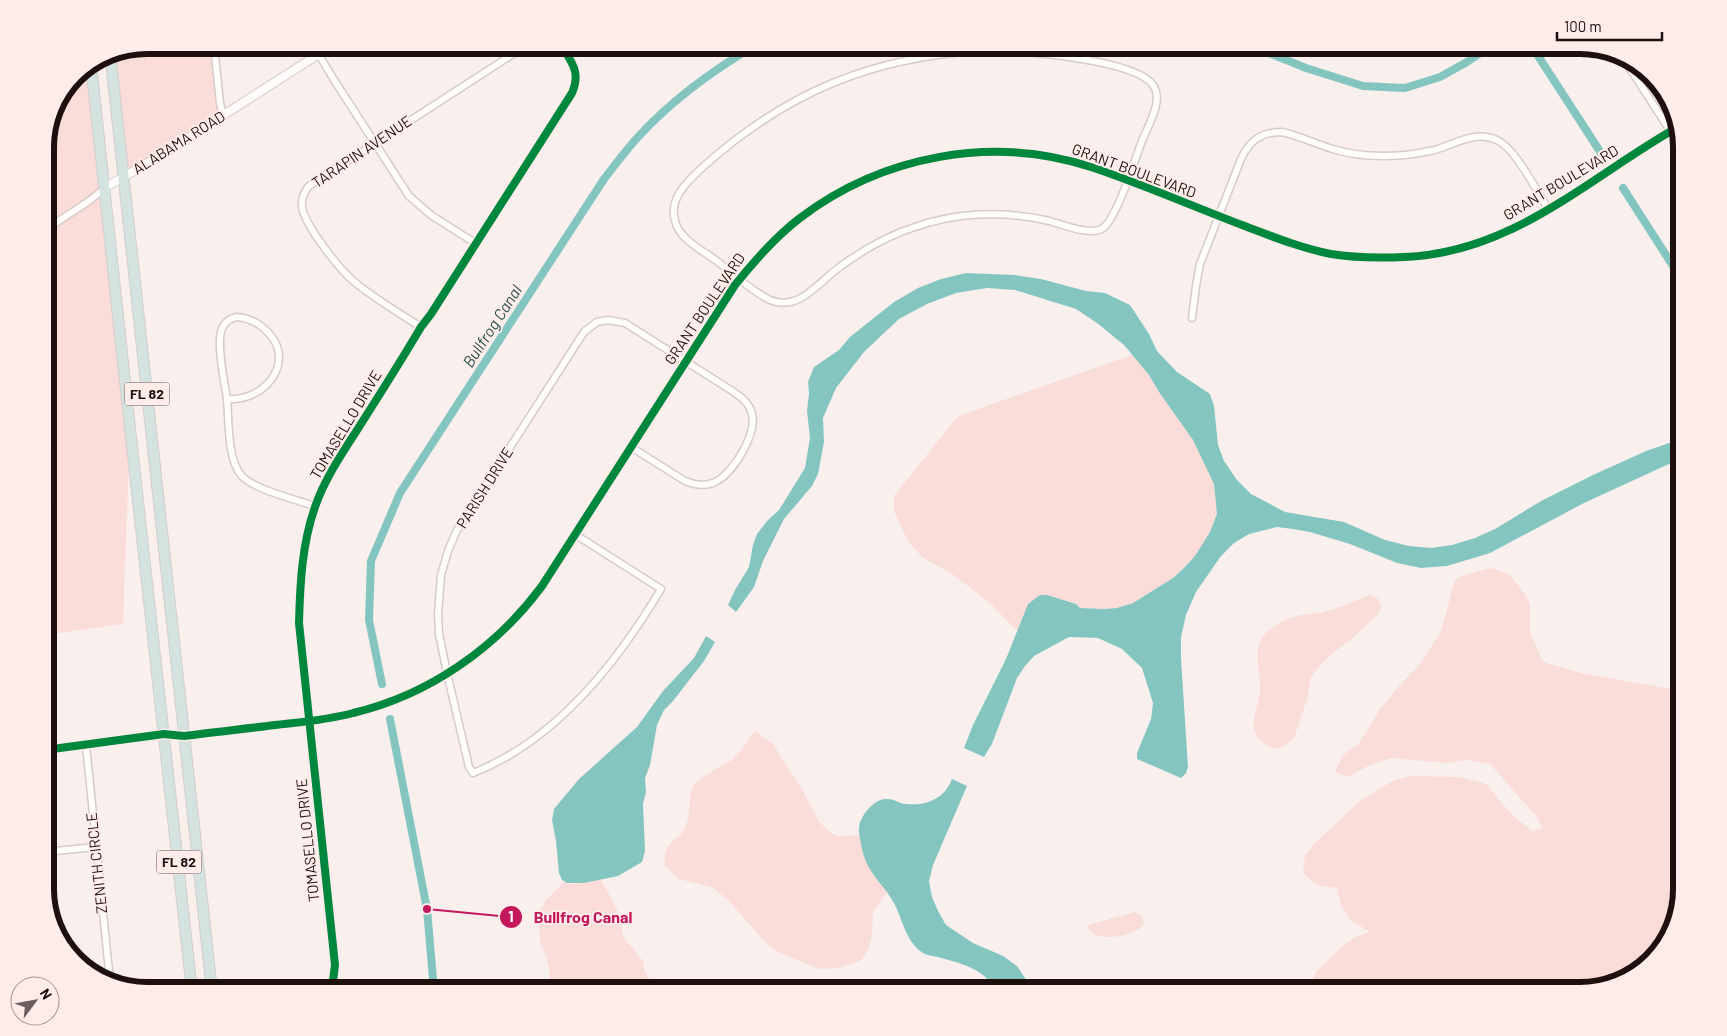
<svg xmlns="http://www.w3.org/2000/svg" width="1727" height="1036" font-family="Barlow,sans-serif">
<rect width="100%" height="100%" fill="#f9f0ee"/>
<g fill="#fadcd8">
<polygon points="147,45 216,45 226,110 127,171 114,51"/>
<polygon points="88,66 129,457 123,624 45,635 45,140 53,107 75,75"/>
<polygon points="1132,355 1149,375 1159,392 1193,440 1214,484 1217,514 1211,532 1195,556 1173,578 1133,603 1117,608 1103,609 1080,608 1075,604 1047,595 1028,604 1017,631 989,602 952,574 922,557 908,541 894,511 894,496 958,416"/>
<polygon points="1492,568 1509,574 1524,593 1530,604 1530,633 1543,662 1581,673 1682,691 1682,890 1668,940 1631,977 1581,991 1310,991 1316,972 1345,944 1357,936 1370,932 1350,920 1341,905 1337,888 1317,885 1303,873 1305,855 1314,844 1361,800 1393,781 1409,776 1460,777 1486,784 1512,815 1532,831 1542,828 1537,817 1490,764 1468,760 1446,763 1391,758 1366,767 1349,777 1335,772 1343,755 1359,743 1381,708 1398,687 1421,663 1441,631 1455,580 1464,575"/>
<path d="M1370,595L1378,599L1382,607L1377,615L1356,635L1328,657L1315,672L1310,679L1308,696L1294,738L1282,747L1273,749C1245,734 1254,722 1259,697C1263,681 1255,664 1258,648C1261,630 1284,619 1301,615C1310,613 1319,614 1327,611C1342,607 1356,600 1370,595Z"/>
<path d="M755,731L773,744L803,791L818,820L826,829L833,834L839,836L860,835C864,862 870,871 887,892L873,911L872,935L868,951L861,960L840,968L819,969L780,953L766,943L729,901L712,887L678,879L665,866C663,836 680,845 687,823C691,812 688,795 694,785C701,775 723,767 733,759C742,751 748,740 755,731Z"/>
<path d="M597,879H600C608,892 615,904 620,918C622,924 621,931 624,937C628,946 637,950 640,959H643L644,970L657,991H550L549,966L540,940L538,914L547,899L564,882C574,886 587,882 597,879Z"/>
<path d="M1135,912L1141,915L1144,923C1139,935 1108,940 1096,935C1095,935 1089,931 1089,930L1088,925Z"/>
</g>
<g fill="#85c5c0">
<polygon points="966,273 1015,275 1041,279 1086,291 1105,293 1130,305 1149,334 1157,351 1177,372 1210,394 1214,406 1218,445 1224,461 1237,480 1251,494 1285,512 1344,522 1385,540 1409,546 1431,548 1452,545 1475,538 1495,529 1541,501 1593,475 1646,451 1672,442 1682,436 1682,458 1584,503 1490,553 1447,566 1421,568 1397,563 1350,544 1310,532 1293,529 1277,527 1249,534 1234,543 1221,556 1196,592 1186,615 1181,637 1181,658 1188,767 1186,773 1181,778 1137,759 1137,753 1151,719 1153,703 1142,668 1122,649 1098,638 1069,637 1034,656 1025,666 1017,678 992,744 984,757 964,748 973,725 1006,659 1028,604 1040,595 1047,595 1076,604 1080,608 1103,609 1117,608 1133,603 1173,578 1184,568 1195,556 1210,532 1217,514 1214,484 1193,440 1159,392 1149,375 1124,345 1097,323 1076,309 1015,290 987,288 956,293 927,304 899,319 864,352 836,388 823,418 824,442 818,474 812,486 784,519 763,561 754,587 736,612 728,605 735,590 749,567 753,545 757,534 767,521 779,510 805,468 810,438 807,411 809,393 808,382 814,367 839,350 850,337 894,302 918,288 941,279"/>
<polygon points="706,636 715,642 704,661 673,701 664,710 657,725 650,765 645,778 646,792 643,804 645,851 642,862 618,876 584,883 567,883 562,880 559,873 556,841 552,820 554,809 579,779 637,727 663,691 694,658"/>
<path d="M952,779L967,786L933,865L929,881L932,897L938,911L946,925L973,943L1003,956L1017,966L1027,981L1029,991H998C982,969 967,965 941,958C935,956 928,956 923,953C906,942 903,921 895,905C889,893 880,884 873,874C865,863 862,851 860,839C860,835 858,831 859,828C860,816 873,800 885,799C894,798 899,804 907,804C927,806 945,798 952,779Z"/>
</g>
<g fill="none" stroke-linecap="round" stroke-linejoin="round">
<g stroke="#85c5c0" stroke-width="8">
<polyline points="1249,45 1306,68 1363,86 1405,88 1440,77 1467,62 1492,45"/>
<polyline points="1531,45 1601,153"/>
<polyline points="1623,188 1682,280"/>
<path d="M382,684L369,620L371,561L400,493L604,179C615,165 626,150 638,137C672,100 713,70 756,45"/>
<polyline points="390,719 427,909 434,991"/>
</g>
<defs>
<g id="minor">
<polyline points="214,45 220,103 223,116"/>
<polyline points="313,45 336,83 409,196 431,215 475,243"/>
<path d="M985,50C1017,50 1135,59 1153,85C1164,100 1148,126 1142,141C1135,159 1117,218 1103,228C1090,237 1060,223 1045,220C1003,211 956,212 915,227C886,236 861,251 837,269C824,279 813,292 799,299C789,304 780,304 770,300C754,293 732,273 717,261C702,250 680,240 675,221C668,198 689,180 704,166C788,91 873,57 985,50Z"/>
<polyline points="1622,56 1682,149"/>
<polyline points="45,230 89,201 105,188"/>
<path d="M237,317C247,318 255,321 262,327C300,356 268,402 227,399C225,384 214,337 224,325C227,320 232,318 237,317Z"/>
<path d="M1192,318L1196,286L1200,264L1241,159C1250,140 1261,132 1282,132C1300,136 1316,144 1333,149C1355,156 1381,157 1405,155C1415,154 1425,152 1435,150C1455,144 1475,130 1497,140C1516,149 1537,192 1549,210"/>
<path d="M421,327C399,313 377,300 357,284C341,272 305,226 302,207C301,198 304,192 309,186L527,45"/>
<path d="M227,399C229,420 227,458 241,475C252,489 297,500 315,506"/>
<path d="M576,535L661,589C617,663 555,741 473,773L469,767L447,673L439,634L438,614L441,575L448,551L457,530L584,332L597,322L608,320L625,323L726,387C737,394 749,401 752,414C757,434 733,474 715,482C705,487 695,485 685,481L631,447"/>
<polyline points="86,745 110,981"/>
<path d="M45,750L164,734L184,736C214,732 244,729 275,725C301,722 328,720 353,713C429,695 496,648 542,586L735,285C755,260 775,237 800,218C883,155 993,135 1091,167C1142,184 1192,206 1242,225C1271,236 1300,248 1331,254C1355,258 1380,258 1404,257C1513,253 1588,178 1678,127"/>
<polyline points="45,852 95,847"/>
<path d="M329,991L333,981L335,965L299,623C300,584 302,544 315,507C325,478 343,452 359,427C380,394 401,361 421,327L431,314L572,93C581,72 572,63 561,45"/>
</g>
<polyline id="tertiary" points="106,187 158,157 333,45"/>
<g id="trunk">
<polyline points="110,52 212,991"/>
<polyline points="91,64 133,456 192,991"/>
</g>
</defs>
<use href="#minor" stroke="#d7cbc9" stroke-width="9"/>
<use href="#tertiary" stroke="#d7cbc9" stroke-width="10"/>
<use href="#trunk" stroke="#d4cecd" stroke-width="12"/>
<use href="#minor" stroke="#fefdfc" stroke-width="6"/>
<use href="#tertiary" stroke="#fefdfc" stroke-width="8"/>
<use href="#trunk" stroke="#d4e2e0" stroke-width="10"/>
<defs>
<g id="cycleway">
<path d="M45,750L164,734L184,736C214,732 244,729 275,725C301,722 328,720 353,713C429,695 496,648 542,586L735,285C755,260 775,237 800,218C883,155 993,135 1091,167C1142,184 1192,206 1242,225C1271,236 1300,248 1331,254C1355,258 1380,258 1404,257C1513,253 1588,178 1678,127"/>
<path d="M329,991L333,981L335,965L299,623C300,584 302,544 315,507C325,478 343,452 359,427C380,394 401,361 421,327L431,314L572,93C581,72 572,63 561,45"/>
</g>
</defs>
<use href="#cycleway" stroke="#fdecea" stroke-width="11"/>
<use href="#cycleway" stroke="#00873e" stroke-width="8"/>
</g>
<g text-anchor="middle" stroke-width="4" stroke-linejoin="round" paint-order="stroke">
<g fill="#fdecea" stroke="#615251" stroke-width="1">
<rect x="124.5" y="382.5" width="45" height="23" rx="4"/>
<rect x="156.5" y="850.5" width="45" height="23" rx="4"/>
</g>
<g font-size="14" font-weight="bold" fill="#1e100f">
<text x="147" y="399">FL 82</text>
<text x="179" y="867">FL 82</text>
</g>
<g font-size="15" fill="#1e100f" stroke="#fdecea">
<text transform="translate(179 143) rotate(-32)" y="5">ALABAMA ROAD</text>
<text transform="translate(362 152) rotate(-34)" y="5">TARAPIN AVENUE</text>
<text transform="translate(1134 171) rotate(20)" y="5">GRANT BOULEVARD</text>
<text transform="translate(1561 183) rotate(-31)" y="5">GRANT BOULEVARD</text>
<text transform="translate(705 309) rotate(-56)" y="5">GRANT BOULEVARD</text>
<text transform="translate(346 425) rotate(-59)" y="5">TOMASELLO DRIVE</text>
<text transform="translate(485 488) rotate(-58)" y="5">PARISH DRIVE</text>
<text transform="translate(308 840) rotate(-96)" y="5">TOMASELLO DRIVE</text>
<text transform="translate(97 863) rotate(-96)" y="5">ZENITH CIRCLE</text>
</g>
<g font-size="16" font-style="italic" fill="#26514d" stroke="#fdecea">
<text transform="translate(492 326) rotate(-57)" y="6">Bullfrog Canal</text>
</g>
</g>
<path d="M0 0H1727V1036H0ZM147 54H1580A93 93 0 0 1 1673 147V889A93 93 0 0 1 1580 982H147A93 93 0 0 1 54 889V147A93 93 0 0 1 147 54Z" fill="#fdecea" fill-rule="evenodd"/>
<path fill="none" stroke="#1e100f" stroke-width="6" d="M147 54H1580A93 93 0 0 1 1673 147V889A93 93 0 0 1 1580 982H147A93 93 0 0 1 54 889V147A93 93 0 0 1 147 54Z"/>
<path fill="none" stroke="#c2185b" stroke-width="2" d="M427 909L511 917"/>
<g fill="#c2185b" stroke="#fdecea" stroke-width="2">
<circle cx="427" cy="909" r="5"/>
<circle cx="511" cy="917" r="12"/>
</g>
<g font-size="15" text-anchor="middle" font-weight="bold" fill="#fff">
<text x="511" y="922">1</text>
</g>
<g font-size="16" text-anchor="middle" font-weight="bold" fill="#c2185b" stroke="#fdecea" stroke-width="4" stroke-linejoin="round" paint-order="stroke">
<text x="583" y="923">Bullfrog Canal</text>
</g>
<g transform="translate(35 1001) rotate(58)"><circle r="24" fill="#fdecea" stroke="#a49492"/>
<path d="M0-4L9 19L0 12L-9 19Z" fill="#6b5e5d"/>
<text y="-8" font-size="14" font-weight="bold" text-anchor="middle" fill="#1e100f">N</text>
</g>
<path d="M1557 32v8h105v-8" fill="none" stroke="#1e100f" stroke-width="2.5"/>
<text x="1564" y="32" font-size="15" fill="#1e100f" stroke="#fdecea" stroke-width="4" paint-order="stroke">100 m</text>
</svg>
